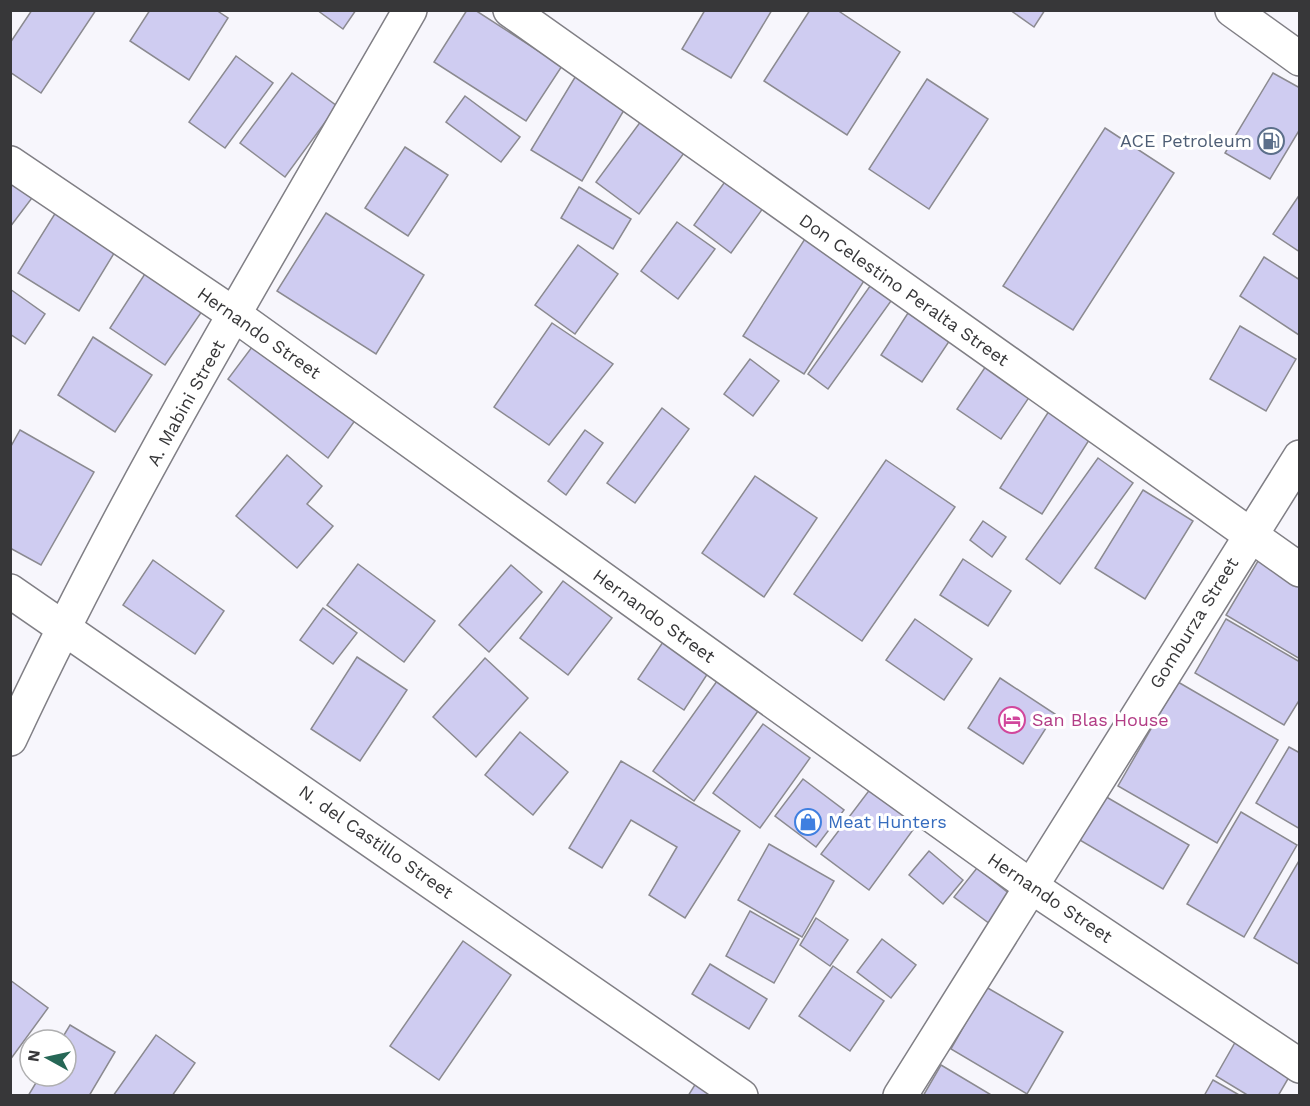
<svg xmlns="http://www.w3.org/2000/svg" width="1310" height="1106" font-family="'Work Sans',sans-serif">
<rect width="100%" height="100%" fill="#f7f6fc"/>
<g fill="#cfccf1" stroke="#8b8a90" stroke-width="1.5">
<polygon points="32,10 96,10 41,93 10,72 10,43"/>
<polygon points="150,10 216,10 228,18 189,80 130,41"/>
<polygon points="317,10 356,10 343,29"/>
<polygon points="467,10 475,10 562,66 526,121 434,62"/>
<polygon points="705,10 772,10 731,78 682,49"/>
<polygon points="810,10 837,10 900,52 847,135 764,81"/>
<polygon points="1010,10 1045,10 1034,27"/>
<polygon points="236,56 273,83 225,148 189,122"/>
<polygon points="580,69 630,100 582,181 531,150"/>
<polygon points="292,73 337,106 285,177 240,143"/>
<polygon points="1273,73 1300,88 1300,129 1270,179 1225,153"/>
<polygon points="927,79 988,119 929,209 869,169"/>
<polygon points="465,96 520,137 501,162 446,122"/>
<polygon points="644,117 687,149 639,214 596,182"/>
<polygon points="1105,128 1174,173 1073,330 1003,286"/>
<polygon points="405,147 448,175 408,236 365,208"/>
<polygon points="10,175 35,194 10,227"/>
<polygon points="729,176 766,204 731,253 694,225"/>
<polygon points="579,187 631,219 613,249 561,218"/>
<polygon points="1300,194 1300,252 1273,234"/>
<polygon points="56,212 116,250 79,311 18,273"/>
<polygon points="326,213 424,275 376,354 277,291"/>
<polygon points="677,222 715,249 678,299 641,271"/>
<polygon points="810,231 871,270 804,374 743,336"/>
<polygon points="578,245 618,274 575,334 535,305"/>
<polygon points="1264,257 1300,280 1299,335 1240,296"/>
<polygon points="150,266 207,304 165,365 110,328"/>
<polygon points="875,279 896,294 828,389 808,374"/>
<polygon points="10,289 45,314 25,344 10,334"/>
<polygon points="908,313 950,340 922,382 881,355"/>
<polygon points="552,323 613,364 549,445 494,407"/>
<polygon points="1240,326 1296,359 1266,411 1210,379"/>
<polygon points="93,337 152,375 115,432 58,395"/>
<polygon points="258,339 364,408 328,458 228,379"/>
<polygon points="750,359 779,381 753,416 724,394"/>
<polygon points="988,363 1032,393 1001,439 957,409"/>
<polygon points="662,408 689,429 635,503 607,483"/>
<polygon points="1049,411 1091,437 1042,514 1000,488"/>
<polygon points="20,430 94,472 41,565 10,548 10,448"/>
<polygon points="585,430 603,443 566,495 548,481"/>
<polygon points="287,455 322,486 307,504 333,526 297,568 236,516"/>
<polygon points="1098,458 1133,483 1060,584 1026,559"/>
<polygon points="886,460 955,507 862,641 794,594"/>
<polygon points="755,476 817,518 764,597 702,553"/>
<polygon points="1143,490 1193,521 1145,599 1095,568"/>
<polygon points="983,521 1006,537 992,557 970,540"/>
<polygon points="1261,556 1300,579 1300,659 1226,615"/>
<polygon points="963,559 1011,591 988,626 940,595"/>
<polygon points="153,560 224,611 195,654 123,605"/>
<polygon points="358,564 435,621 404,662 327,605"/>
<polygon points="511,565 542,592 489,652 459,625"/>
<polygon points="563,581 612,618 568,675 520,638"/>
<polygon points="323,608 357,633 333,664 300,640"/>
<polygon points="915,619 972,659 944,700 886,660"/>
<polygon points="1226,619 1300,662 1300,699 1284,725 1195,673"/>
<polygon points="665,639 710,670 684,710 638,679"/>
<polygon points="357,657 407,690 360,761 311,729"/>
<polygon points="485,658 528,698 476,757 433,717"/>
<polygon points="722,674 763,704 694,801 653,771"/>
<polygon points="1000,678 1055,714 1023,764 968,728"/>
<polygon points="1178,682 1278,740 1217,843 1118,786"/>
<polygon points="763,724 810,758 760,828 713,793"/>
<polygon points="520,732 568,772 533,815 485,775"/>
<polygon points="1289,747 1300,753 1300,829 1256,803"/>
<polygon points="621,761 740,831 685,918 649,895 677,847 631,820 602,868 569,848"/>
<polygon points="803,779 844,810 816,847 775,816"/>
<polygon points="874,784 921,819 869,890 821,854"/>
<polygon points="1103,795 1189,845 1163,889 1078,839"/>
<polygon points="1241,812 1297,845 1244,937 1187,904"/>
<polygon points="769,844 834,881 802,937 738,900"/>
<polygon points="929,851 963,880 943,904 909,875"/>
<polygon points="1300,859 1300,965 1254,938"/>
<polygon points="977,868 1016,899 994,927 954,897"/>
<polygon points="750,911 799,939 774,983 726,956"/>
<polygon points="816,918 848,940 830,966 800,945"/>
<polygon points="882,939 916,965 891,998 857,972"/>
<polygon points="463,941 511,975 439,1080 390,1046"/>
<polygon points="710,964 767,999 749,1029 692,994"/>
<polygon points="833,966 884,1001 850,1051 799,1016"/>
<polygon points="10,980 48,1008 10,1060"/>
<polygon points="986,987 1063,1032 1027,1094 951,1049"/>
<polygon points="70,1025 115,1052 89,1096 28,1096 40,1076 66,1076 66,1040 61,1040"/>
<polygon points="1241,1032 1296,1065 1278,1096 1249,1096 1216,1076"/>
<polygon points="156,1035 195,1063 172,1096 113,1096"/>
<polygon points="941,1065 993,1096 923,1096"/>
<polygon points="1213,1080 1241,1096 1204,1096"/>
<polygon points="696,1083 714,1096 688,1096"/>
</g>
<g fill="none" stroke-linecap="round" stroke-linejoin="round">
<defs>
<g id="minor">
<polyline points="510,10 1300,570"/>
<polyline points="10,163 235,315 1029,885 1300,1066"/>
<polyline points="10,591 741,1096"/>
<path d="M10,739C127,488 272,250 410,10"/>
<polyline points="900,1096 1300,457"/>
</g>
<polyline id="major" points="1232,10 1300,59"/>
</defs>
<use href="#minor" stroke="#807f85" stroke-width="36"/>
<use href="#major" stroke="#807f85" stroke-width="36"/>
<use href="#minor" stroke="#fff" stroke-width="33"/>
<use href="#major" stroke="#fff" stroke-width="33"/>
</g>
<defs>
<symbol id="fuel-ring" viewBox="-11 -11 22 22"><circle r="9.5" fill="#fff" stroke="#5c6f8a" stroke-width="1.5"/><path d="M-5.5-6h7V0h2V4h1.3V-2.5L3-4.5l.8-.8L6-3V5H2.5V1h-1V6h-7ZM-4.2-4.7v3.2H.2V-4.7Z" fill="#5c6f8a"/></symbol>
<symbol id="hotel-ring" viewBox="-11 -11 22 22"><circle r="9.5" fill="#fff" stroke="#d1479c" stroke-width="1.5"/><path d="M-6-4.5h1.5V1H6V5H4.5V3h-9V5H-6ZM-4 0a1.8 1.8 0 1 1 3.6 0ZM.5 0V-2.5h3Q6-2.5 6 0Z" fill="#d1479c"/></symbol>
<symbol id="shop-ring" viewBox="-11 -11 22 22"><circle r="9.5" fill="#fff" stroke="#3f7fe0" stroke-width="1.5"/><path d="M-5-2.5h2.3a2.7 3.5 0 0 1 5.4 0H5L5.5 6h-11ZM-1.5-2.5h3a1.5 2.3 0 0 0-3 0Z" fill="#3f7fe0"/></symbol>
</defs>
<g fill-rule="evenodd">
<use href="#fuel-ring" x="1256" y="126" width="30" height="30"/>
<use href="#hotel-ring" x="997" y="705" width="30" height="30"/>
<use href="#shop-ring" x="793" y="807" width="30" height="30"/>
</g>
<g text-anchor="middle" stroke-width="6" stroke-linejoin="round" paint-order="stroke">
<g font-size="18" fill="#4e5e75" stroke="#fff" text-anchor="end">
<text x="1252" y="147">ACE Petroleum</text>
</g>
<g font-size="18" fill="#373739" stroke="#fff">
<text transform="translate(904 290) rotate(35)" y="6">Don Celestino Peralta Street</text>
<text transform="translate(259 333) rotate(35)" y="6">Hernando Street</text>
<text transform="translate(186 403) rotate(-61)" y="6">A. Mabini Street</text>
<text transform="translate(654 616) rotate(36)" y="6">Hernando Street</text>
<text transform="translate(1194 623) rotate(-58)" y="6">Gomburza Street</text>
<text transform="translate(376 842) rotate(35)" y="6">N. del Castillo Street</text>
<text transform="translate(1050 898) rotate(34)" y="6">Hernando Street</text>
</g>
<g font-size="18" fill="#b23c85" stroke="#fff" text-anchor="start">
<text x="1032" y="726">San Blas House</text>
</g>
<g font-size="18" fill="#366cbe" stroke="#fff" text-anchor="start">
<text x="828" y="828">Meat Hunters</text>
</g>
</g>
<rect width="1310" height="1106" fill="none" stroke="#373739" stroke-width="24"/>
<g transform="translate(48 1058) rotate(278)"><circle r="28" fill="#ffffff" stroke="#afafb0" stroke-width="1.5"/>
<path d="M0-4.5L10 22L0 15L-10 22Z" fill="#266756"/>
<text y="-9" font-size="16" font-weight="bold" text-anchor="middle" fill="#373739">N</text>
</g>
</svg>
